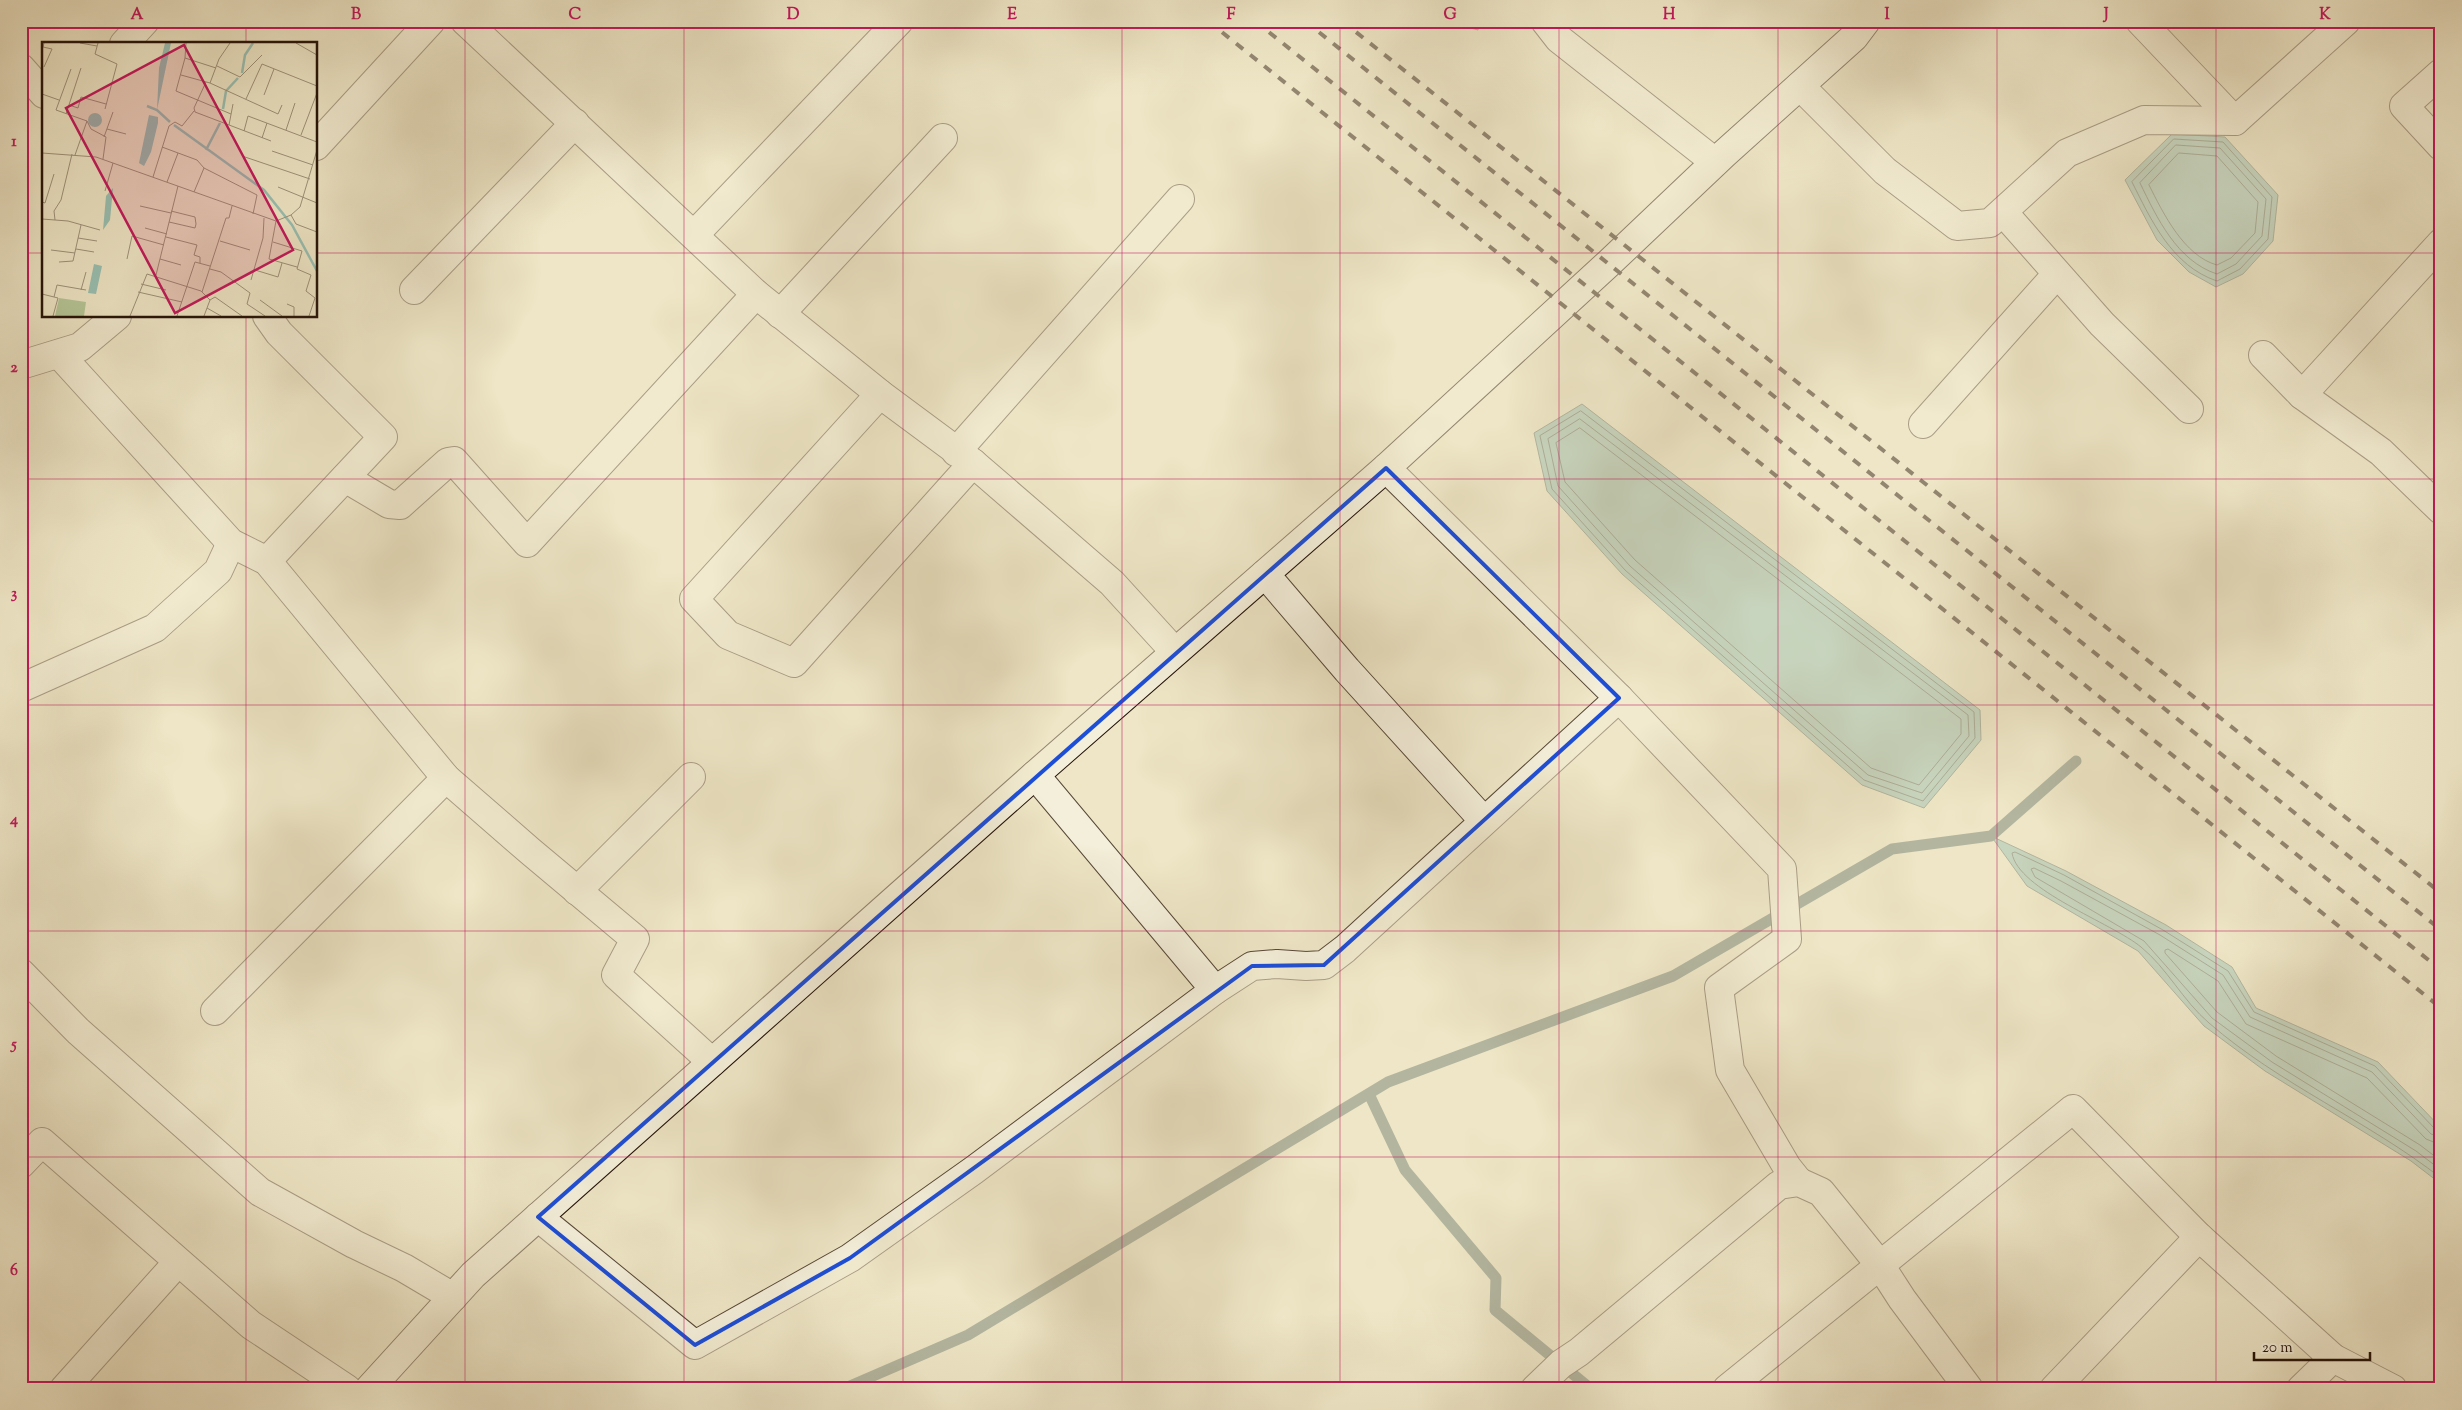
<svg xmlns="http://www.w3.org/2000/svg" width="2462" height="1410" font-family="'Sorts Mill Goudy',serif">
<rect width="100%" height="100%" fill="#eee6c6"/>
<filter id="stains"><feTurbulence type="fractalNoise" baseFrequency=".004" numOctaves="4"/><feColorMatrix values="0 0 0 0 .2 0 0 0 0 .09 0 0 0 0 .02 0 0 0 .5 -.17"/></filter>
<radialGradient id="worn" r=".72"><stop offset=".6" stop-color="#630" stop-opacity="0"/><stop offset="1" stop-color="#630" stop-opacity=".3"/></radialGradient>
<g fill="#99c0b3" stroke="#6b7b6f">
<polygon points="1446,21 1480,21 1478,30"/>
<polygon points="2172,134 2225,137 2278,195 2273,241 2243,274 2216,287 2189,272 2157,240 2125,180"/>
<polygon points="1582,404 1980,710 1981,740 1924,808 1862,785 1622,574 1547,491 1534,433"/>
<polygon points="1991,836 2066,871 2166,925 2232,967 2256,1008 2378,1062 2441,1128 2441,1184 2411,1161 2265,1071 2204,1026 2138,951 2027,886"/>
</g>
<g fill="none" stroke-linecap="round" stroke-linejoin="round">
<g stroke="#5f6a5e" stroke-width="1">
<path d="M2174,139L2223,142L2272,197L2268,239L2240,269L2217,281C2172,266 2151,220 2132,182Z"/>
<path d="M2176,145L2220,148L2266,199L2262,236L2236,264L2217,274C2177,261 2157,218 2140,183Z"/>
<path d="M2179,153L2217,156L2258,202L2255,233L2231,258L2217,265C2184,256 2163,213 2149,185Z"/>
<polygon points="1581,411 1974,712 1975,738 1923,801 1864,780 1625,570 1552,489 1540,436"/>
<polygon points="1580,419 1968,715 1969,736 1922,793 1868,775 1630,566 1558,486 1548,439"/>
<polygon points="1580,428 1961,719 1961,734 1919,785 1871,768 1635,560 1565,482 1556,443"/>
<path d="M2441,1131L2435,1129L2375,1066L2254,1012L2228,971L2163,930L2064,875L2015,852L2012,853C2018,890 2112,923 2141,947C2167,968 2183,1001 2209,1023C2279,1084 2368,1121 2441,1178"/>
<polyline points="2441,1137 2431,1134 2372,1072 2250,1017 2223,975 2160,935 2061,881 2034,868 2031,869 2035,877 2144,941 2212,1018 2272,1062 2416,1151 2441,1170"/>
<polyline points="2441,1145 2426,1139 2367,1078 2246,1024 2218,981 2168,949 2165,950 2165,953 2217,1012 2276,1056 2420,1145 2441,1161"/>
</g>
<g stroke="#6b7b6f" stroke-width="11">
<polyline points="1369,1094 1405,1170 1496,1278 1495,1310 1591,1389"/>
<polyline points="843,1389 968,1335 1388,1082 1673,976 1892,849 1991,836 2076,761"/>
</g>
<defs>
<g id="street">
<polyline points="465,21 756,294 880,394 973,463 1112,583 1175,652"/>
<polyline points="1545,21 1559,39 1715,162"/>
<polyline points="2140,21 2235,121"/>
<polyline points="124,44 145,21"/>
<polyline points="21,68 44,94"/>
<polyline points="2441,73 2404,106 2441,146"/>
<polyline points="1800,86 1885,171 1957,226 1990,223 2067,153 2144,120 2235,121 2346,21"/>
<polyline points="316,146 431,21"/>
<polyline points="2003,212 2102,324 2189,409"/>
<polyline points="694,235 899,21"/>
<polyline points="414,290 575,123"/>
<polyline points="780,314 943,138"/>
<polyline points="59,354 231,543 267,561 446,778 530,851 635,939 616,975 712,1062"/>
<polyline points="2263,355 2302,395 2381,452 2441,510"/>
<polyline points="21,365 80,347 117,316"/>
<polyline points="880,394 694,599 728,635 794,663 973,463"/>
<polyline points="2302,395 2441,243"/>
<polyline points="1923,424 2057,274"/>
<polyline points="956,452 1180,199"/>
<polyline points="1386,468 1619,698 1782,869 1787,939 1719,988 1730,1070 1787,1167 1799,1182"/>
<polyline points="345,478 389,504 400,505 448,462 454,461 527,543 756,294"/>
<polyline points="267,561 383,437 279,333 267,316"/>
<polyline points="1265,574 1347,670 1484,821"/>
<polyline points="21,688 155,628 218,571 231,543"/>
<polyline points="577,891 691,777"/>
<polyline points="21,973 78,1031 260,1192 354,1244 404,1268 453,1297"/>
<polyline points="1215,990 1252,966 1277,964 1306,966 1324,965 1345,949 1619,698"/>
<polyline points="215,1011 446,778"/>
<polyline points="21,1164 42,1142 251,1325 347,1389"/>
<polyline points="538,1217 695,1345 850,1258 974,1170 1215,990 1035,775"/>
<polyline points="64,1389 178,1262"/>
<polyline points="1535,1389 1561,1364 1579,1352 1779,1185 1799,1182 1821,1192 1880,1265 1902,1299 1969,1389"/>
<polyline points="1727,1389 2073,1109 2199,1237 2333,1358 2393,1389"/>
<polyline points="2054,1389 2199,1237"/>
<polyline points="2301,1389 2333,1358"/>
</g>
<polyline id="secondary" points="369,1389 473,1275 1035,775 1386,468 1609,263 1724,154 1854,37 1866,21"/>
</defs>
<use href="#street" stroke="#574838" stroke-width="30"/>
<use href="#secondary" stroke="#251308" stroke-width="30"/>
<use href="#street" stroke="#f4efda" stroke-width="28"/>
<use href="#secondary" stroke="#f4efda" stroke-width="28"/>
<g stroke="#251308" stroke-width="4" stroke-dasharray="9 9" stroke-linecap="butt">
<polyline points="1208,21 2441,1008"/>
<polyline points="1255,21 2441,970"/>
<polyline points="1305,21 2441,930"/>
<polyline points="1342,21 2441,893"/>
</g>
</g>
<path d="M0 0H2462V1410H0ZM1386,468L1619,698L1324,965L1252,966L850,1258L695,1345L538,1217Z" fill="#eee6c6" fill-opacity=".55" fill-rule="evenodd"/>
<path fill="none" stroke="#1d4ed8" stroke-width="4" stroke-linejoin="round" d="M1386,468L1619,698L1324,965L1252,966L850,1258L695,1345L538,1217Z"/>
<path fill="none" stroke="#c2185b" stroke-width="1" stroke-opacity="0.55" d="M246,21V44M465,21V1389M684,21V1389M903,21V1389M1122,21V1389M1340,21V1389M1559,21V1389M1778,21V1389M1997,21V1389M2216,21V1389M21,253H44M316,253H2441M246,316V1389M21,479H2441M21,705H2441M21,931H2441M21,1157H2441"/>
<g transform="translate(42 42)">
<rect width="275" height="275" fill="#eee6c6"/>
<path d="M17,256L44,260L42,274H13Z" fill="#b5c697"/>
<path d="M123,1H129L115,68L117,26ZM46 78a7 7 0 1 1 14 0a7 7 0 1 1-14 0ZM107,73L116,75V81L109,110L102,124L97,121ZM71,146L68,178L61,188L64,154ZM52,222L60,224L54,252L46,251Z" fill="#99c0b3"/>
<path fill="none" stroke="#99c0b3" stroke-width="2.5" d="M200,31L203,13L211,1M105,64L115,68L128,80M181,67L184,49L196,36M132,83L222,148L250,183L275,229M164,108L178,81"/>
<path fill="none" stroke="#9e927a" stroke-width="1" d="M38,1L55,4M56,1L53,12L75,22L63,67M144,1L143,16L134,49L189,72M254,1L275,13M143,16L174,26M175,24L198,35L220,13M2,25L10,7L1,5L2,1M29,27L14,68L45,79L49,87L64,95L61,117M139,33L168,41L236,72L240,63M164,40L152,66L153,70L229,99M168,41L177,17L188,1M0,52L17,58M222,53L232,27M204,57L220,22L275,44M27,63L36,66L39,55L64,62M24,72L39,26M187,83L191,62M65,87L84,92M244,88L253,61M202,89L206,74L275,100M259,93L275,51M62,95L71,70M220,96L225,81M120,105L155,118L162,126M230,109L271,123M0,111L54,115L234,179L249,173L258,165L275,108M33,113L45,79M200,114L268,137M111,135L127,84L133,80L140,84L152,69M125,140L136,111M236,145L275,161M63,149L71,121M152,150L162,126L215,153L211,172M0,160L3,161L12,132M98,164L129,171M249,173L254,182L275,190M0,177L26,179L58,188M13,178L12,169L19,158L30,112M234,179L227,217L255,225M127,180L153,186L154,182L153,175L129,169M103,186L125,192M124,195L155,203L152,213L158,215V221M36,196L55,199M178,199L208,208M231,200L260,209L255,227L269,233L264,249L273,256L267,274M34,207L52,210M9,208L33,211M85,217L90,194L122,203M118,217L139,223M17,220L31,219L39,183M168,227L179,230L208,251L205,262L223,274M213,228L236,235L240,221M114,233L136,144M209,238L221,196L222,176M99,242L124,248M39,248L44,230M96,250L140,260M160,250L184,176H187L190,164M0,252L16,256L11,274M12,255L15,243L44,248M168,258L173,255L200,274M218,258L240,274M245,262L252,265V274M165,266L179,274M88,274L105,232L159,249L168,258L162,274M135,274L153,220L168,224"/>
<path fill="#c2185b" fill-opacity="0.15" stroke="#c2185b" stroke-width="2.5" d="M142,3L251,208L133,271L24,66Z"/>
<rect width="275" height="275" fill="none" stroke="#251308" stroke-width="2.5"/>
</g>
<rect width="2462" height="1410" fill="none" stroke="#eee6c6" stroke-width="55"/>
<path d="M2254 1352v8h116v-8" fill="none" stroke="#251308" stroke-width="2.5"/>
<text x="2262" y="1352" font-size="15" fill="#251308" stroke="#f4efda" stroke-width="4" paint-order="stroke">20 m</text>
<rect x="28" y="28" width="2406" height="1354" fill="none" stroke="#c2185b" stroke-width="2"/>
<g font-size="16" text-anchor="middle" font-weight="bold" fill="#c2185b">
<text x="137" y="19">A</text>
<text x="356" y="19">B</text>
<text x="575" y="19">C</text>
<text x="793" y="19">D</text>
<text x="1012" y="19">E</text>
<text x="1231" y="19">F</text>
<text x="1450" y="19">G</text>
<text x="1669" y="19">H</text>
<text x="1887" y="19">I</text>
<text x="2106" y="19">J</text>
<text x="2325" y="19">K</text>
<text x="14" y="146">1</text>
<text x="14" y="372">2</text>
<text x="14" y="598">3</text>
<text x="14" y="824">4</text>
<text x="14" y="1049">5</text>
<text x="14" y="1275">6</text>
</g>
<rect width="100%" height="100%" filter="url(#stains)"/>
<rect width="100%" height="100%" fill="url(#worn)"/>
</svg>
